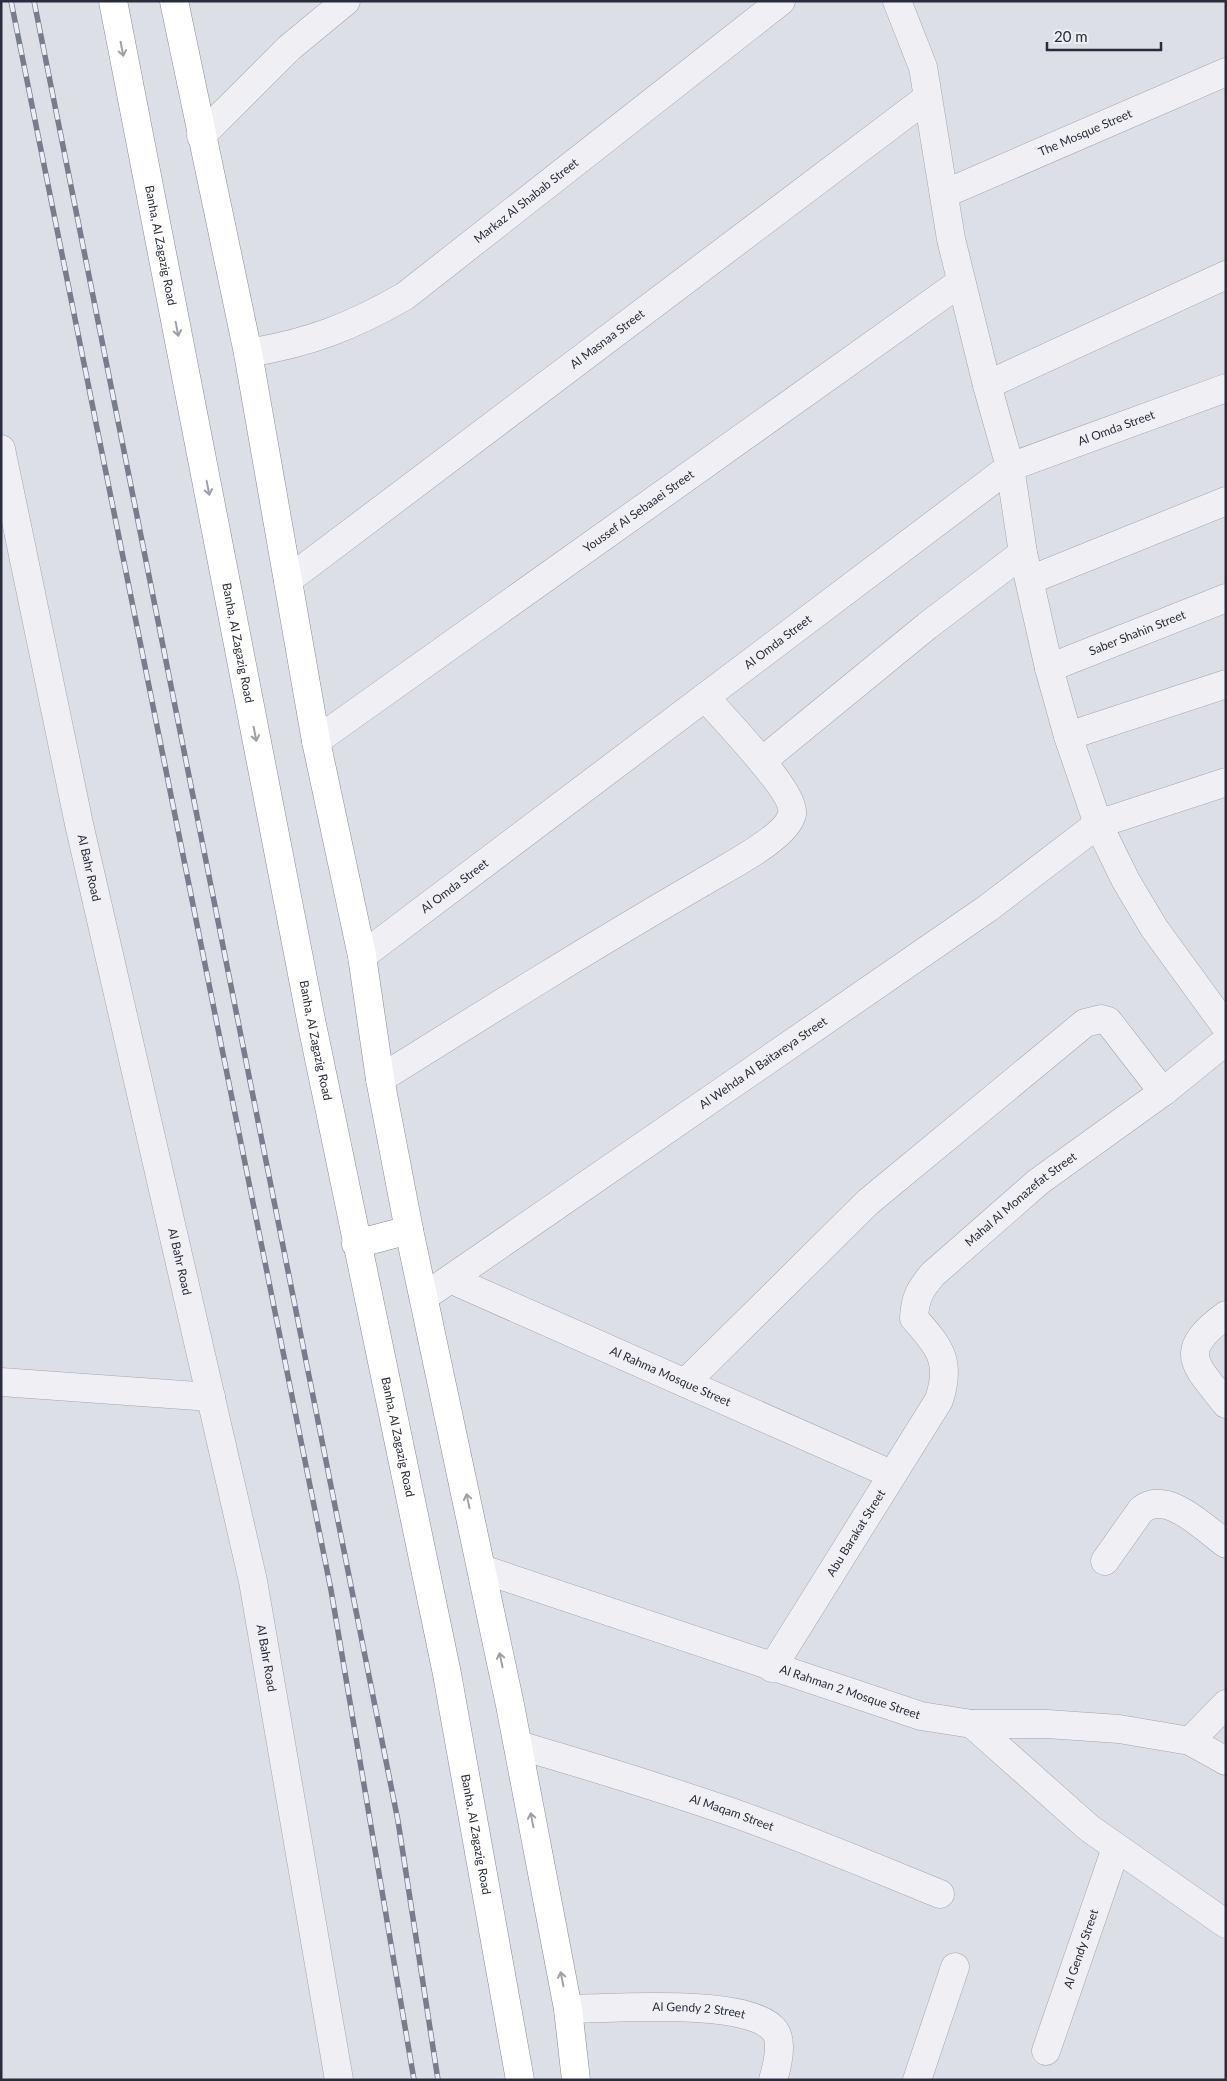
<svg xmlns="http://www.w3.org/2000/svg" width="1227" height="2081" font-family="Lato,sans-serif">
<rect width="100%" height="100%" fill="#dddfe6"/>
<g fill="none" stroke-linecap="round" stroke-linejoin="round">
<defs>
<g id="minor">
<polyline points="897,1 923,67 951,239 987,385 1010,467 1023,553 1049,668 1068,736 1098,824 1126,881 1154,928 1226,1027"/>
<polyline points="201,136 289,48 346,1"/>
<path id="s1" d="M944,194L1226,72"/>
<path id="s2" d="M248,353C309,343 351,327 405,296L781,1"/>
<polyline points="987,385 1226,275"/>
<path id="s3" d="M1,449L79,824L253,1581L339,2080"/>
<path id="s4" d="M288,580L927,98"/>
<polyline points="1030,580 1226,501"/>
<path id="s5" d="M1049,668L1226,598"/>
<polyline points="1068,736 1226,684"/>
<path id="s6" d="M316,741L961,282"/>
<polyline points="762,761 927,626 1023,553"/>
<path id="s7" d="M362,956L1010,467L1226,388"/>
<path d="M380,1079C487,1012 594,945 703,882C724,869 787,838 792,814C796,792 721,716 705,697"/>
<path id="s8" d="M450,1279L891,1474"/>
<path id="s9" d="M424,1297L988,908L1098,824L1226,782"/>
<path d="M1226,1315C1176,1352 1194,1363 1226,1404"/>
<polyline points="1,1382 211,1397"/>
<polyline points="685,1383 868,1202 1085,1023 1101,1019 1108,1021 1163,1092"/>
<path d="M1105,1561L1141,1510C1167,1489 1204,1528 1226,1544"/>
<path id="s10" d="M482,1569L921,1716L972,1724H1047L1119,1729L1190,1741L1226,1761"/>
<path id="s11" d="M772,1668L939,1400C952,1360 939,1347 914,1318C915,1298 920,1289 933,1274L1038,1182L1163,1092L1226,1041"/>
<polyline points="972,1724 1089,1828 1226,1924"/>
<polyline points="1190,1741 1226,1704"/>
<path id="s12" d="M518,1745C590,1766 661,1788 731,1812C802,1837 871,1866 940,1894"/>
<path id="s13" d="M568,2009C609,2009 751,1997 775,2031C783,2042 777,2067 773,2080"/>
<path id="s14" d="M1046,2051L1116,1848"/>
<polyline points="917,2080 955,1967"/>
</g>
<g id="highway">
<path id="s15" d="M113,1L311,1020L447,1674L520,2080"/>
<polyline points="174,1 248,353 316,741 362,956 380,1079 409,1230 510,1705 568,2009 576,2080"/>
<polyline points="356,1244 409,1230"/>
</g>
</defs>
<use href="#minor" stroke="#a3a6af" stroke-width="29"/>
<use href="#highway" stroke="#868b9b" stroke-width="29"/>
<use href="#minor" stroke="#f0f0f4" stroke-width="28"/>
<use href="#highway" stroke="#fff" stroke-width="28"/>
<defs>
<g id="rail">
<polyline points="11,1 331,1590 414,2080"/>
<polyline points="34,1 398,1821 438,2080"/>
</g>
</defs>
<use href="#rail" stroke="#787d8e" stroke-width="5.5"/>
<use href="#rail" stroke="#eceef4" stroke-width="4" stroke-dasharray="11" stroke-linecap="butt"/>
</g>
<defs><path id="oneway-shaft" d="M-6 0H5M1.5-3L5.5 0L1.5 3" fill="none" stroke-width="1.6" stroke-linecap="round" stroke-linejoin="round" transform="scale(1.25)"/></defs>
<g stroke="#9ea0a7">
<use href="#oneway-shaft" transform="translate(122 49) rotate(79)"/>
<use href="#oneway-shaft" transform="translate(177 329) rotate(79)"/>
<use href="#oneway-shaft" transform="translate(208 488) rotate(79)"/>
<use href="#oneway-shaft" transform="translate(255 734) rotate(79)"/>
<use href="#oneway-shaft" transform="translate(468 1501) rotate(-102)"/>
<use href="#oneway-shaft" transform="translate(501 1660) rotate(-102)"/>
<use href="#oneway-shaft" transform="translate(532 1820) rotate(-101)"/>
<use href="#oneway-shaft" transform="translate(562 1979) rotate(-101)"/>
</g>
<g text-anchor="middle" stroke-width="4" stroke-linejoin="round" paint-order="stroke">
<g font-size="12" fill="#282c3b" stroke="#eceef4">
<text dy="4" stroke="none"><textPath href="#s1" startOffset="154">The Mosque Street</textPath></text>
<text dy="4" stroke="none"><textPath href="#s2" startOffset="322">Markaz Al Shabab Street</textPath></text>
<text dy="4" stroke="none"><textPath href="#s15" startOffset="249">Banha, Al Zagazig Road</textPath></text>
<text dy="4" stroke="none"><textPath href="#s4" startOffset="400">Al Masnaa Street</textPath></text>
<text dy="4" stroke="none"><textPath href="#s7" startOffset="925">Al Omda Street</textPath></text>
<text dy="4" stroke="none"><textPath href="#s6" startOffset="396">Youssef Al Sebaaei Street</textPath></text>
<text dy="4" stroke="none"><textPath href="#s5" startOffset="95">Saber Shahin Street</textPath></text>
<text dy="4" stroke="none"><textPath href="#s7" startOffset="521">Al Omda Street</textPath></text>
<text dy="4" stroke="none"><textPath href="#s15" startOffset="654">Banha, Al Zagazig Road</textPath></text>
<text dy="4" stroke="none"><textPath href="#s3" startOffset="428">Al Bahr Road</textPath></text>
<text dy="4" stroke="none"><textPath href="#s7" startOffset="116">Al Omda Street</textPath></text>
<text dy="4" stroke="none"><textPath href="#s15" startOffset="1059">Banha, Al Zagazig Road</textPath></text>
<text dy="4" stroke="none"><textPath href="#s9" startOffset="412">Al Wehda Al Baitareya Street</textPath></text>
<text dy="4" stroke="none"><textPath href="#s11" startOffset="572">Mahal Al Monazefat Street</textPath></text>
<text dy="4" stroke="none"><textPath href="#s3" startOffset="832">Al Bahr Road</textPath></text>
<text dy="4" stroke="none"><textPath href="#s8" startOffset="241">Al Rahma Mosque Street</textPath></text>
<text dy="4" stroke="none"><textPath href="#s15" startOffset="1464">Banha, Al Zagazig Road</textPath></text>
<text dy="4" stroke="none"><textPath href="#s11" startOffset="159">Abu Barakat Street</textPath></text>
<text dy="4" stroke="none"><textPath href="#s3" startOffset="1238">Al Bahr Road</textPath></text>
<text dy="4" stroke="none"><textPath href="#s10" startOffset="388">Al Rahman 2 Mosque Street</textPath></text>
<text dy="4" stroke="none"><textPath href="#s12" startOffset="224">Al Maqam Street</textPath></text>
<text dy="4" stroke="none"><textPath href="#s15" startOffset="1869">Banha, Al Zagazig Road</textPath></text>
<text dy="4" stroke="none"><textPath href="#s14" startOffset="108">Al Gendy Street</textPath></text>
<text dy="4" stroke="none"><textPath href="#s13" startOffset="131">Al Gendy 2 Street</textPath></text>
</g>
</g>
<rect width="1227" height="2081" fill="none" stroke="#282c3b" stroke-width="5"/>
<path d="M1047 42v8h114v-8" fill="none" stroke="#282c3b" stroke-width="2.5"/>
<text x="1054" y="42" font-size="15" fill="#282c3b" stroke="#eceef4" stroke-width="4" paint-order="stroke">20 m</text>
</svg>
